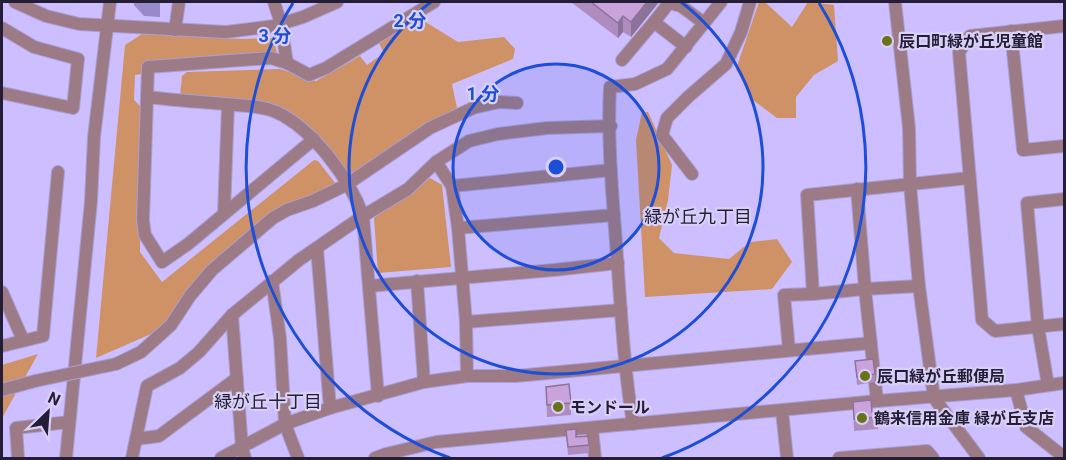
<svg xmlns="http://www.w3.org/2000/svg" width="1066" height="460" font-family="Roboto,'Noto Sans JP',sans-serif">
<rect width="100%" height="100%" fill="#cdbfff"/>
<g fill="#cf9166">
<polygon points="759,2 765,2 792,27 808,2 834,5 838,61 814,75 796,97 796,118 777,118 753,100 736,69"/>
<polygon points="419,18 458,42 504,37 515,49 513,59 452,84 457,108 431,123 348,181 323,140 294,116 180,96 182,76 187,72 280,69 316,81 360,56 367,65 384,53 378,41"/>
<polygon points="142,34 241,39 273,38 277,53 143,64 142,74 135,75 134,100 141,107 140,252 162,282 314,160 318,161 336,184 284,207 160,330 96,358 125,45"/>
<polygon points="642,112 648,112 672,165 668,200 659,238 674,253 729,259 750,242 777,239 792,262 772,289 645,297 636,140"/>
<polygon points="430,178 442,185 451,267 378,273 374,218"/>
<polygon points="38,354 2,418 2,365"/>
</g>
<polygon fill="#9989cb" points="134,2 160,2 160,17 144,16 134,5"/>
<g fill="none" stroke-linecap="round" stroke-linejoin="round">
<defs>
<g id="minor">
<polyline points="15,2 46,16 79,24 226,32 274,26 303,17 337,2"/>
<polyline points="274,2 281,24 287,63"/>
<polyline points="895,2 909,128 910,184 919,286 934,398 979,458"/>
<polyline points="1064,26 970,36 959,52 982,320 995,331 1064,324"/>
<polyline points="2,28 34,47 78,59 73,108 2,93"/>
<polyline points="175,30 179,2"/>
<polyline points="1011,31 1023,150 1064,146"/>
<polyline points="686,47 654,22 669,3 681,6 704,23"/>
<polyline points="622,60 654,22"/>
<path d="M147,97C173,100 199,102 225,104C242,106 260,105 276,112C312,128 350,179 363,216L378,396"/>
<polyline points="314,139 188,244 162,262 145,235 143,220 148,67 271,58 287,63 309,75 326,68 434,2"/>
<polyline points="436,162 452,186 458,228 466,322 467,376"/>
<polyline points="692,174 662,135 667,118 688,97 726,64 741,32 750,2"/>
<polyline points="452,186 611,170"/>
<polyline points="224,213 228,105"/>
<polyline points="458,228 614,215"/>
<polyline points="317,248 330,408"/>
<polyline points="272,281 280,338 285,424 298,458"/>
<polyline points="417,281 424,382"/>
<polyline points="369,286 554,270 618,263"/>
<polyline points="2,292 23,340"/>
<polyline points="813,294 807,195 969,178"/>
<polyline points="232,315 242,448 245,458"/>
<polyline points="466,322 621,310"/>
<polyline points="2,346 43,336 58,172"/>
<polyline points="789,350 784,295 813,294 865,289 857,189"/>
<polyline points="116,364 141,352 171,325 190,296 212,270 273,218 287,210 313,201 346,185 430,128 473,108 499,102 517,103"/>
<polyline points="1048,385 1038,327 1027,203 1064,199"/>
<polyline points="2,390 35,381"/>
<polyline points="1016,390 1026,427 1064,457"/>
<polyline points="877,401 865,289 919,286"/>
<polyline points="782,411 787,458"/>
<path d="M633,424C624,368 621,312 617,256C613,200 607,143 610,87L635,84L667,69L721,2"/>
<polyline points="592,428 595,458"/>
<polyline points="136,439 159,436 237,378"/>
<polyline points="18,458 16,428 69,422"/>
<polyline points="66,458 91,201 94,137 110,2"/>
<polyline points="132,458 147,386 180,368 199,352 232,315 299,260 363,216 408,189 436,162 469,141 498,134 547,128 611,126"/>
<polyline points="221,458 285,424 330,408 424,382 467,376 516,376 871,343"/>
<polyline points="375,458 386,454 436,442 877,401 1016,390 1064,383"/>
<polyline points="839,458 927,451 933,458"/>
</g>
</defs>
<use href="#minor" stroke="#ab9fd7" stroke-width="14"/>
<use href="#minor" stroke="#9c7b87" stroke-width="12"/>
<defs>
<polyline id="minor-bridge" points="35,381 116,364"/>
</defs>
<use href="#minor-bridge" stroke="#ab9fd7" stroke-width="14" stroke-linecap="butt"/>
<use href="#minor-bridge" stroke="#9c7b87" stroke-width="12"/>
</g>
<g fill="#ae8cbd">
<polygon points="571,2 659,2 631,37 623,32 618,38"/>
<polygon points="855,361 875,374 875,382 857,385"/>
<polygon points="546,387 571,403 571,415 547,417"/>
<polygon points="853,402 872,412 878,417 878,429 854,431"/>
<polygon points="566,430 589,445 589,453 568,455"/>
</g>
<g fill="#8d729a">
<polygon points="647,2 659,2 631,37 631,22"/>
<polygon points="623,16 623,32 618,38 618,23"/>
</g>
<g fill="#caa3dc" stroke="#8d729a" stroke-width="1.5">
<polygon points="591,2 647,2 631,22 623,16 618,23"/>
<polygon points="873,359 875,374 857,377 855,361"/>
<polygon points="569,384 571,403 547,405 546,387"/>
<polygon points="871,400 872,412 877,412 878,417 854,419 853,402"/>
<polygon points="576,429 576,437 588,436 589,445 568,447 566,430"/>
</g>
<circle cx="556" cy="167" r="103" fill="#1d4ed8" fill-opacity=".12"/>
<g fill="none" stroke="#1d4ed8" stroke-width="3">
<circle cx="556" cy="167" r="103"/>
<path d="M681 2A207 207 0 1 1 431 2"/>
<path d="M450 458A310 310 0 0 1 293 3M819 3A310 310 0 0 1 662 458"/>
</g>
<g fill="#697119" stroke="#d8d0f7" stroke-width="2">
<circle cx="887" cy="41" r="6"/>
<circle cx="865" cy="376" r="6"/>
<circle cx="558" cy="407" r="6"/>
<circle cx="862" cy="418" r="6"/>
</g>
<g text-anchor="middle" stroke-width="4.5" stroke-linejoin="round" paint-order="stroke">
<g font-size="16" font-weight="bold" fill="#231d35" stroke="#d8d0f7" text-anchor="start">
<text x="899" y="47">辰口町緑が丘児童館</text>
<text x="877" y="382">辰口緑が丘郵便局</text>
<text x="570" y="413">モンドール</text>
<text x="874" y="424">鶴来信用金庫 緑が丘支店</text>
</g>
<g font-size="18" fill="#231d35" stroke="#d8d0f7">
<text x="698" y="223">緑が丘九丁目</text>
<text x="268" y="408">緑が丘十丁目</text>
</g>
</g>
<circle cx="556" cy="167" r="9" fill="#1d4ed8" stroke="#d8d0f7" stroke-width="3"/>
<g font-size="18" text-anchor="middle" font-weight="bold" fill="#1d4ed8" stroke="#d8d0f7" stroke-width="4.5" stroke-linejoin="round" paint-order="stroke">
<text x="410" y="27">2 分</text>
<text x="275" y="42">3 分</text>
<text x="483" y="100">1 分</text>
</g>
<rect width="1066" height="460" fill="none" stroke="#231d35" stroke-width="6"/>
<g transform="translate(48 412) rotate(25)" stroke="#d8d0f7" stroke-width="4.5" paint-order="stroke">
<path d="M0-4.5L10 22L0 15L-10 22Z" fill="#231d35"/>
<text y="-9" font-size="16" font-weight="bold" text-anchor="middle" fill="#231d35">N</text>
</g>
</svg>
